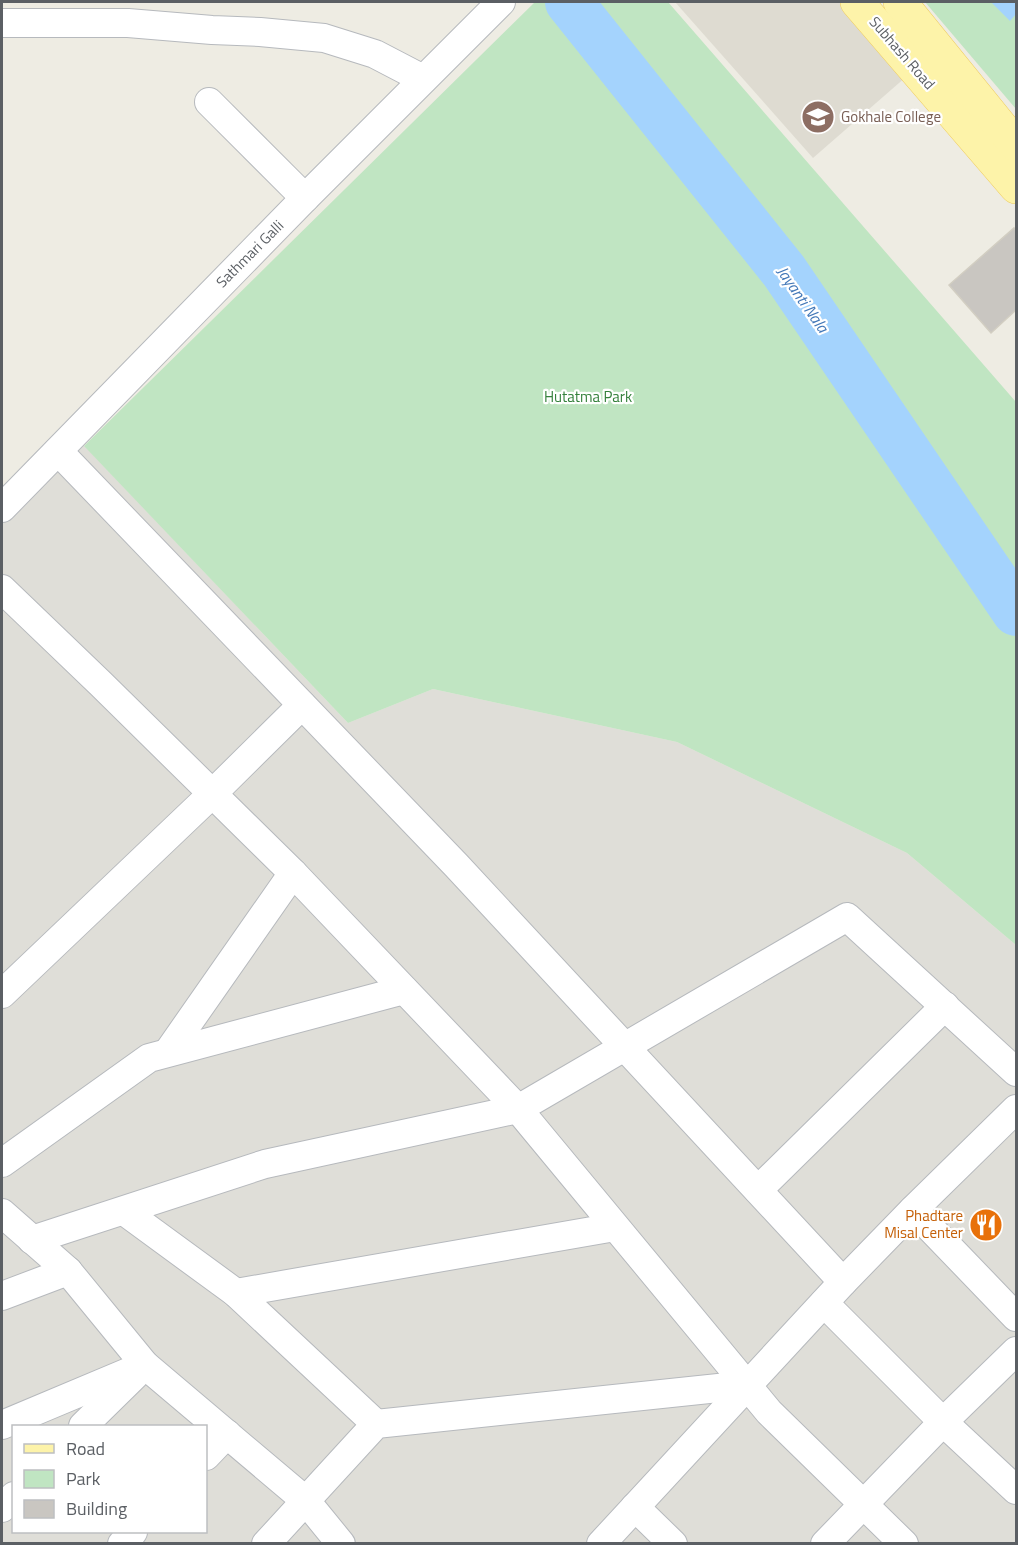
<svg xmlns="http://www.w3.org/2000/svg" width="1018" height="1545" font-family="'Titillium Web',sans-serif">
<rect width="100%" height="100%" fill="#eeece3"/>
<path fill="#dfded8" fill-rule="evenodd" d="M73,434L348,723L433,689L677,742L907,853L1016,945V1543H2V508ZM14,1426H206V1532H14Z"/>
<polygon fill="#dedbd1" points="675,2 841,2 907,76 813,158"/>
<g fill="#c0e5c2">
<polygon points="535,2 668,2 1016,402 1016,945 907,853 677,742 433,689 348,723 84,446"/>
<polygon points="925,2 1016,2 1016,109"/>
</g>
<polygon fill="#a4d3fd" points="991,2 1016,2 1016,14 1010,21"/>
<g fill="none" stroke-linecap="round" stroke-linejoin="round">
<polyline stroke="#a4d3fd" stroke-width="48" points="569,2 784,271 1016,612"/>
</g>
<polygon fill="#c9c6c1" stroke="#d2cec2" stroke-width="1.5" points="1014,228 1016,231 1016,310 991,333 949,285"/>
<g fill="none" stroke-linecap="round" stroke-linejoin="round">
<defs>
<g id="minor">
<polyline points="2,23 128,23 212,30 260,32 324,38 375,54 423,79"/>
<polyline points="209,102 305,198"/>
<polyline points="58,451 456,865 843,1282"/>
<polyline points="2,508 305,198 501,2"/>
<polyline points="2,589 101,684 293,873 518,1109 769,1412 904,1544"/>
<polyline points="2,994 212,794 302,705"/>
<polyline points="168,1052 293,873"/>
<polyline points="2,1163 149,1058 404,990"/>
<polyline points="758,1190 945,1006"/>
<polyline points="913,1210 1016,1317"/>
<polyline points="124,1211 236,1293 376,1424"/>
<polyline points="2,1213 68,1271 145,1365 306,1501 341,1544"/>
<polyline points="32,1240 265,1164 518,1109 847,917 1016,1072"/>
<polyline points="236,1293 615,1227"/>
<polyline points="2,1296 68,1271"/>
<polyline points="824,1303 943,1422 1016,1490"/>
<polyline points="2,1425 145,1365"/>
<polyline points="83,1426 135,1375"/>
<polyline points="206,1456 227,1434"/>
<polyline points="635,1507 673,1544"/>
<polyline points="2,1508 14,1496"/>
<polyline points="122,1544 133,1532"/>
<polyline points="266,1544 376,1424 747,1385"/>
<polyline points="601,1544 843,1282 913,1210 1016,1109"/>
<polyline points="825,1544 943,1422 1016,1351"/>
</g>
<g id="major">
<polyline points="857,2 1016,187"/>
<polyline points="900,2 1016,145"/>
</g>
</defs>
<use href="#minor" stroke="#b6b9bd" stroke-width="30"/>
<use href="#major" stroke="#efcb5c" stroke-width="34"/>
<use href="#minor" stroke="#fff" stroke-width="28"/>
<use href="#major" stroke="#fdf3a9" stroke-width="33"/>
</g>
<defs>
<symbol id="school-disc" viewBox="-11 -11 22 22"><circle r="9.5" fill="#8d6e63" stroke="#fff"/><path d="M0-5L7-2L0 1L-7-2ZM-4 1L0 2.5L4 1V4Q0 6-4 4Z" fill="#fff"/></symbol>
<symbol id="restaurant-disc" viewBox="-11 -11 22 22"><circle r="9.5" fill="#e8710a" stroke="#fff"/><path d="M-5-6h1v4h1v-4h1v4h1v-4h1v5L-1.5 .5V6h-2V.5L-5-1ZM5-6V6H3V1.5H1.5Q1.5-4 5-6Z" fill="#fff"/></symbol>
</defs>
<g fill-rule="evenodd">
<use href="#school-disc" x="799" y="98" width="38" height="38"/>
<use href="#restaurant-disc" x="967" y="1206" width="38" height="38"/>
</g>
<g text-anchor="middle" stroke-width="4.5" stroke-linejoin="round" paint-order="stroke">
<g font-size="15" fill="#5b5f64" stroke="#fff">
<text transform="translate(902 53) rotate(49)" y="5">Subhash Road</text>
<text transform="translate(250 254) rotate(-45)" y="5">Sathmari Galli</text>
</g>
<g font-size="15" fill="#785e54" stroke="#fff" text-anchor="start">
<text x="841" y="122">Gokhale College</text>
</g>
<g font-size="15" fill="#35813c" stroke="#fff">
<text x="588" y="402">Hutatma Park</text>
</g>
<g font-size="15" fill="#c56008" stroke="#fff" text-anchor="end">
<text x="963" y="1221">Phadtare<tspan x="963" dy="17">Misal Center</tspan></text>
</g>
<g font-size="16" font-style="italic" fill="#4378b8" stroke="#fff">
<text transform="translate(803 299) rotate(55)" y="6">Jayanti Nala</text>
</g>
</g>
<rect width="1018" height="1545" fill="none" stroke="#5b5f64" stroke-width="6"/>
<rect x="12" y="1425" width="195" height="108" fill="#ffffff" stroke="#bdbfc1" stroke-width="1.5"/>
<rect x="24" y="1444" width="30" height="9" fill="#fdf3a9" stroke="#bdbfc1" stroke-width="1.5"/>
<text x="66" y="1455" font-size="18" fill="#5b5f64">Road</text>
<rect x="24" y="1470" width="30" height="18" fill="#c0e5c2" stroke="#bdbfc1" stroke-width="1.5"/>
<text x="66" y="1485" font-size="18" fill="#5b5f64">Park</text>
<rect x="24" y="1500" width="30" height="18" fill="#c9c6c1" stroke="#bdbfc1" stroke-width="1.5"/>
<text x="66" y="1515" font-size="18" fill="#5b5f64">Building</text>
</svg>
